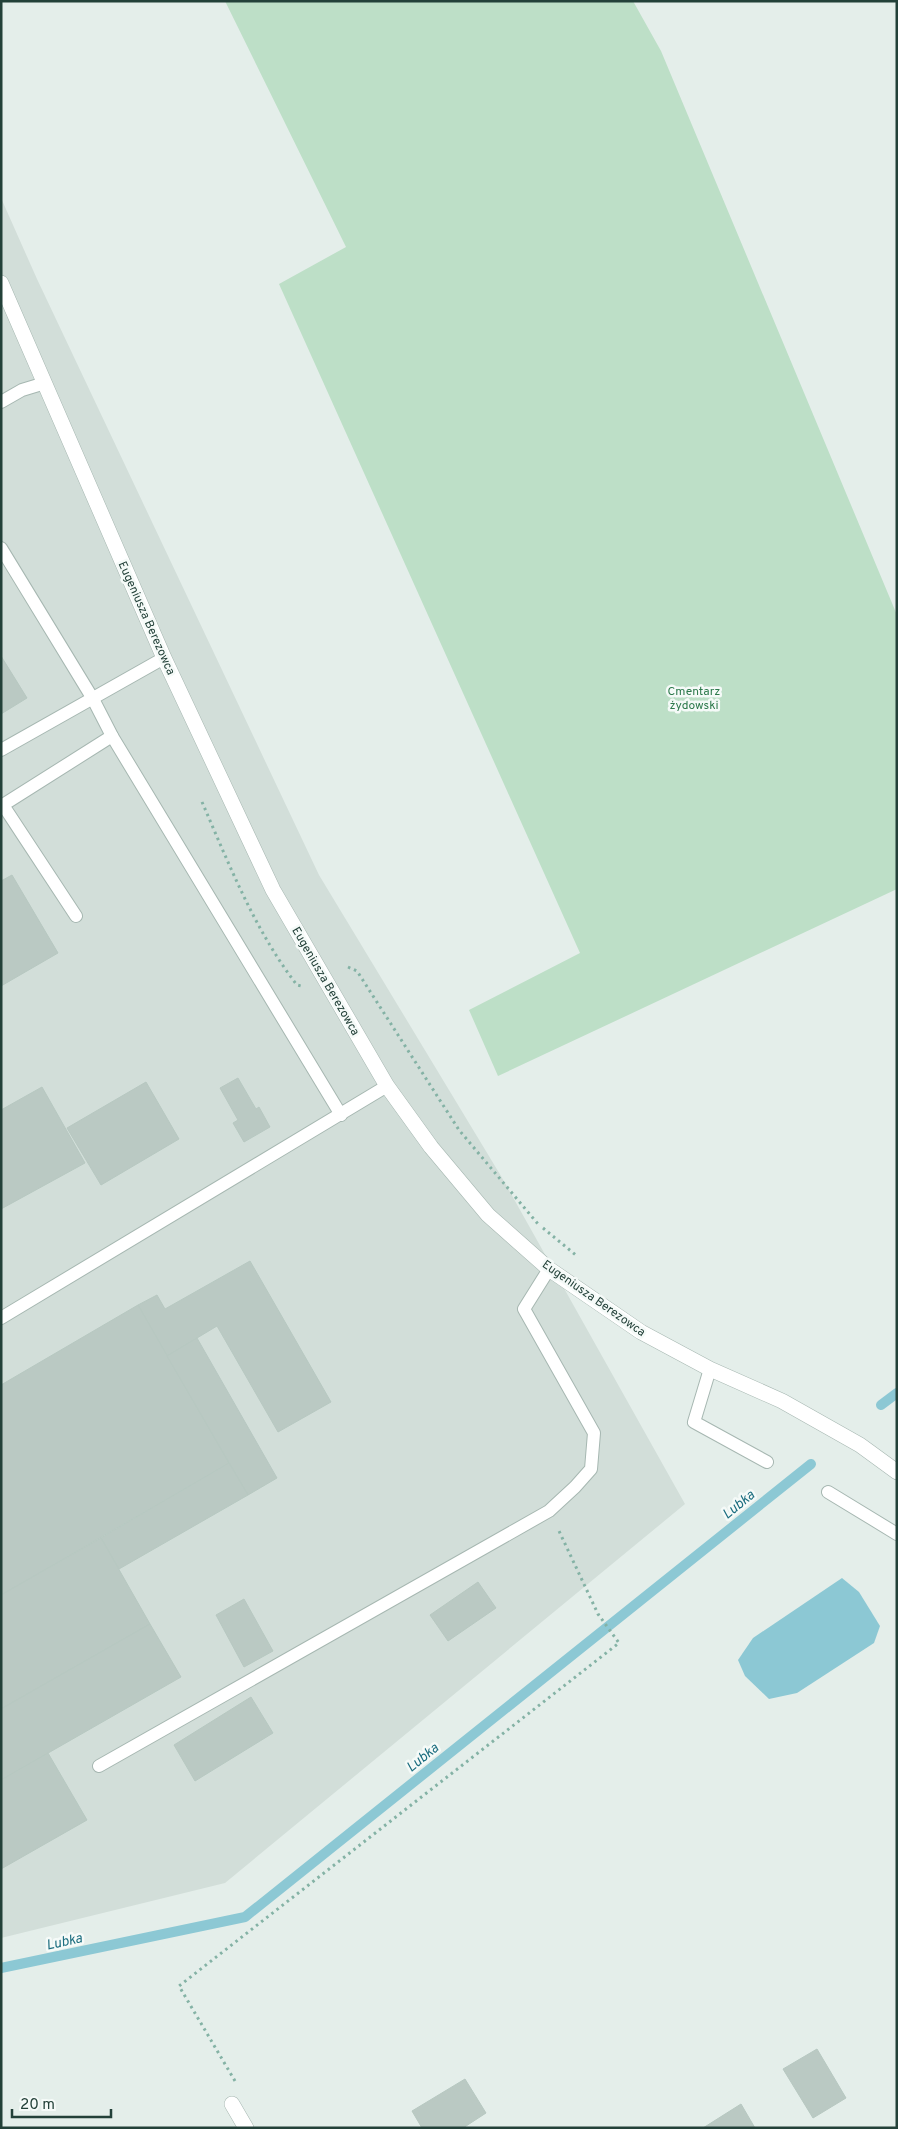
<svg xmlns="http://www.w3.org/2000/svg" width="898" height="2129" font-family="Overpass,sans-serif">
<rect width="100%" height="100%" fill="#e4eeea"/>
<polygon fill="#d2ded9" points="1,198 37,279 319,875 501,1176 685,1504 225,1883 1,1938"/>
<polygon fill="#bddfc7" points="225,1 633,1 661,51 897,615 897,889 498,1076 469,1010 580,953 279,284 346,247"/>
<polygon fill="#8cc8d4" points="842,1578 859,1592 880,1626 874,1643 797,1693 769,1699 745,1676 738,1660 753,1638"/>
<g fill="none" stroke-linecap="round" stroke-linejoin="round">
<g stroke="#8cc8d4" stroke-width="10">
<polyline points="881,1405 897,1393"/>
<polyline points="1,1968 245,1917 811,1464"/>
</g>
</g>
<g fill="#bac9c3" stroke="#b7c8c1">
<polygon points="1,656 27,698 1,714"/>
<polygon points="12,875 58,953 1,986 1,881"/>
<polygon points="238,1078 256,1109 259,1107 270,1127 244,1142 233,1123 238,1120 220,1088"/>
<polygon points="146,1082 179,1139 101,1185 67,1128"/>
<polygon points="42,1087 85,1163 1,1209 1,1110"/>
<polygon points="250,1261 331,1402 278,1432 217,1326 167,1356 138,1305 157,1295 165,1309"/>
<polygon points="138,1305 229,1463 1,1595 1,1385"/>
<polygon points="197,1338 277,1478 248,1495 167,1356"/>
<polygon points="229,1463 248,1495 119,1569 101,1538"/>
<polygon points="101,1538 150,1624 1,1709 1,1595"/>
<polygon points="478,1582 496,1608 448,1641 430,1615"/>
<polygon points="244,1599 273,1651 244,1667 216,1615"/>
<polygon points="150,1624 181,1677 1,1780 1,1709"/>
<polygon points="251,1697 273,1733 195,1781 174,1745"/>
<polygon points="48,1753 87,1820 1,1869 1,1780"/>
<polygon points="817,2049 846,2098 813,2118 783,2069"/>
<polygon points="465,2079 486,2113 463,2128 422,2128 412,2111"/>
<polygon points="741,2104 755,2128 703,2128"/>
</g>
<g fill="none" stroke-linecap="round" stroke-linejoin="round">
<defs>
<g id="service">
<polyline points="1,402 22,390 45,383"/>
<polyline points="1,548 93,699 112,736 341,1115"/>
<polyline points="1,750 164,658"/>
<polyline points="76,916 3,805 112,736"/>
<polyline points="1,1318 387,1086"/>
<polyline points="710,1369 694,1422 767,1462"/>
<polyline points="828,1492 897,1534"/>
<polyline points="99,1766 549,1511 575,1487 591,1469 594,1433 524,1309 549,1269"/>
</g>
<polyline id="minor" points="232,2104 246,2128"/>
<polyline id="tertiary" points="1,283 164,658 273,890 387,1086 431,1147 488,1215 549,1269 641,1332 710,1369 782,1401 860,1445 897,1472"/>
</defs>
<use href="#service" stroke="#a6b7b1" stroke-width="14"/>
<use href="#minor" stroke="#a6b7b1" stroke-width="16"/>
<use href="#tertiary" stroke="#a6b7b1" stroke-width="16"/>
<g stroke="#84b2a5" stroke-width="3" stroke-dasharray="2.5 4" stroke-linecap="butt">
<path d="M202,802C229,864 255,931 297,985L301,986"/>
<polyline points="348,967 357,971 459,1130 538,1224"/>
<polyline points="543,1228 577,1256"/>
<polyline points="235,2081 179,1986 619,1643 598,1614 559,1531"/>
</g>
<use href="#service" stroke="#fff" stroke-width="12"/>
<use href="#minor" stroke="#fff" stroke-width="15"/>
<use href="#tertiary" stroke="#fff" stroke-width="15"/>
</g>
<g text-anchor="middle" stroke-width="5" stroke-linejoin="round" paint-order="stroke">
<g font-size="12" fill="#234139" stroke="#f5faf8">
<text transform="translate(147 618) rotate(66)" y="4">Eugeniusza Berezowca</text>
<text transform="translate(326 981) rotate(60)" y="4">Eugeniusza Berezowca</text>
<text transform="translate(594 1298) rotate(35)" y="4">Eugeniusza Berezowca</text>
</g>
<g font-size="12" fill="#2c794b" stroke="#f5faf8">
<text x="694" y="695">Cmentarz<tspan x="694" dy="14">żydowski</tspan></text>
</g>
<g font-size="14" font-style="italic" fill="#1b6d7f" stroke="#f5faf8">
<text transform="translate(738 1504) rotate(-39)" y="5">Lubka</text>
<text transform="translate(422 1757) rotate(-39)" y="5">Lubka</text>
<text transform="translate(64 1941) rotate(-12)" y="5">Lubka</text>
</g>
</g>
<rect width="898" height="2129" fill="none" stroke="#234139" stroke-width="5"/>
<path d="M12 2109v8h99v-8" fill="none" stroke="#234139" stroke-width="2.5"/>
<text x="20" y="2109" font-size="15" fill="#234139" stroke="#f5faf8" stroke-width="4" paint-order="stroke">20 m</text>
</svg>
